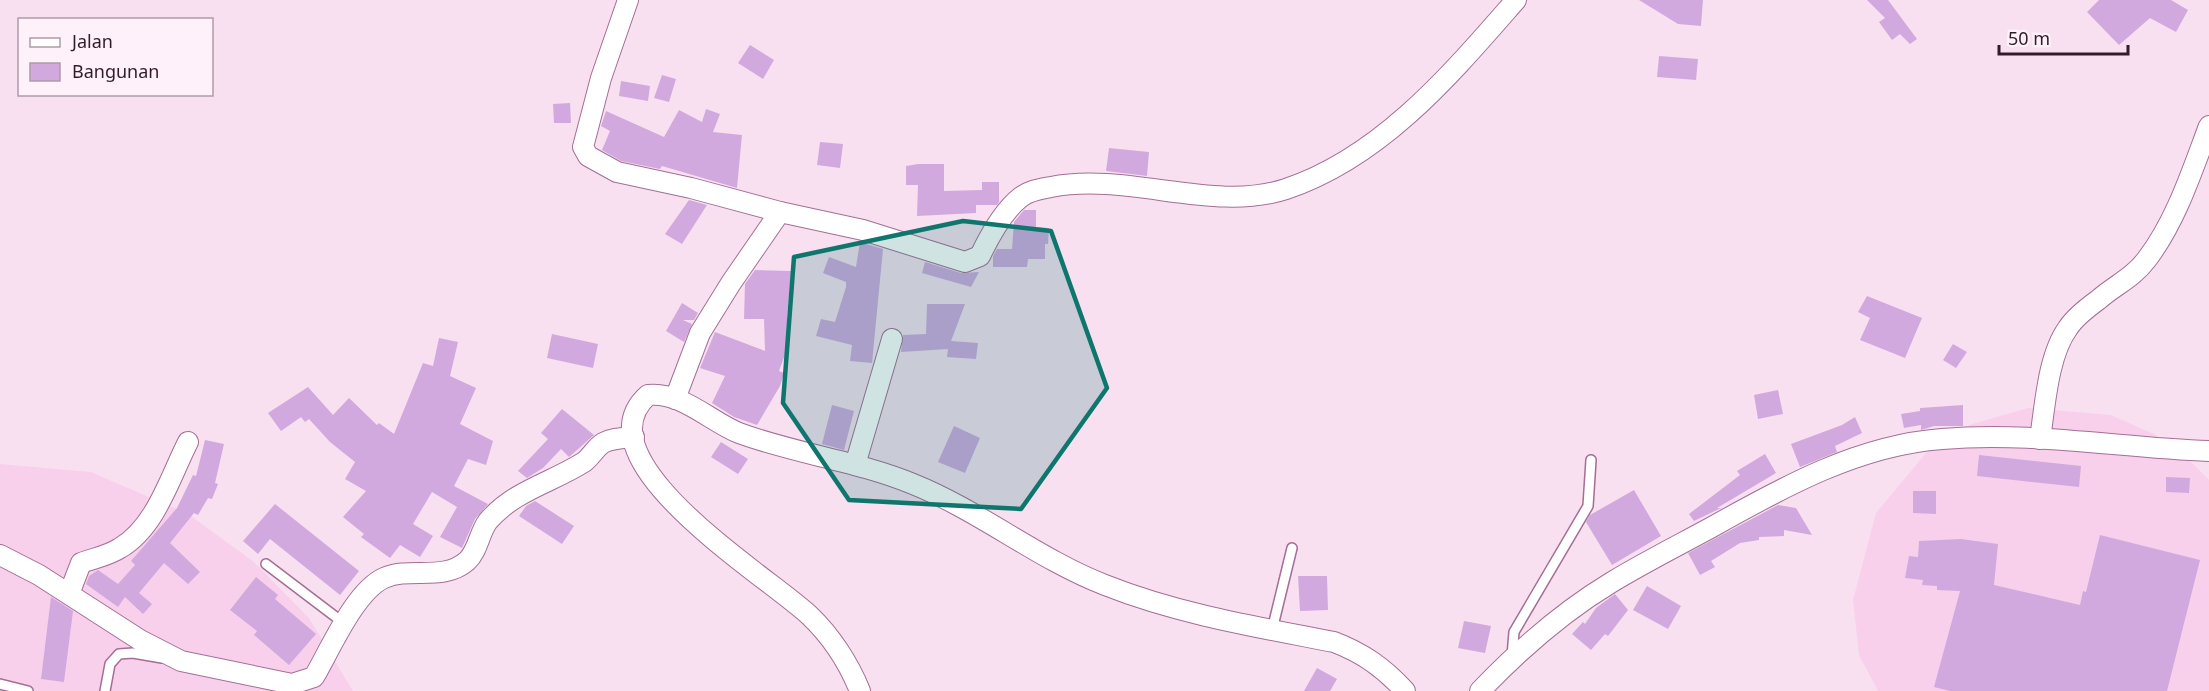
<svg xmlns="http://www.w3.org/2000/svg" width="2209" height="691" font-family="'Noto Sans',sans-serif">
<rect width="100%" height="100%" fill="#f8e0f1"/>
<g fill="#f8d0ec">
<polygon points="2028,408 2111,415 2154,434 2186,457 2209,480 2209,691 1878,691 1859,655 1853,600 1876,513 1926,453 1969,425"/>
<polygon points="0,464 91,472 188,514 254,562 309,618 353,691 0,691"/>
</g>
<g fill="#d1a9df">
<polygon points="1639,0 1703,0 1701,26 1678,24"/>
<polygon points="1867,0 1888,0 1917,39 1910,44 1900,34 1892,40 1879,22 1885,18"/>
<polygon points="2099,0 2171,0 2188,10 2176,32 2150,18 2119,45 2087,12"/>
<polygon points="750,45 774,60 763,79 738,63"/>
<polygon points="1659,56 1698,59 1696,80 1657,77"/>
<polygon points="662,75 676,79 669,102 654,98"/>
<polygon points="621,81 650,86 648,101 619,96"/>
<polygon points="570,103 571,123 554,123 553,104"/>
<polygon points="706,109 720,114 713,132 742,135 737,188 662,166 660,169 621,161 602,150 610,131 601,126 606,111 664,137 679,110 702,122"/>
<polygon points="820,142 843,144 840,168 817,165"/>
<polygon points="1109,148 1149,152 1147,176 1106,171"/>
<polygon points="918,164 944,164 944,191 982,190 982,182 999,182 999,202 997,205 976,205 976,213 917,216 918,185 906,185 906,166"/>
<polygon points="689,200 707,205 682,244 665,234"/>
<polygon points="1024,210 1036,210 1036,227 1049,228 1048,244 1045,244 1045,259 1028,259 1027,267 993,267 993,256 997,249 1012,249 1014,222"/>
<polygon points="860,242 883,249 872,363 850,361 852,345 816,336 821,319 835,322 846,287 846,282 823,273 829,257 856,267"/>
<polygon points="925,262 961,273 979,272 971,287 922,273"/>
<polygon points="755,270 791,271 787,318 788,347 779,371 784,373 780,386 757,425 734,417 712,403 725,376 700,368 715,332 765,351 764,319 744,319 745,284"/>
<polygon points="1867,296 1922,318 1905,358 1860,340 1870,318 1858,312"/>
<polygon points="682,303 698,313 694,320 683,320 692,324 684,342 666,331"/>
<polygon points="927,304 965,304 951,341 978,343 976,359 947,357 948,349 901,352 903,335 926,334"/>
<polygon points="552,334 598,344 593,368 547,358"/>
<polygon points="439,338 458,342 450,376 476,388 460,424 493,441 486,465 468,459 454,486 488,504 475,519 462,548 440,537 457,507 432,492 413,524 433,536 420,557 400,545 390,558 361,537 364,534 343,517 366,491 345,479 355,462 330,442 309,419 305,422 301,417 281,431 268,413 308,387 333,415 349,398 377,425 379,423 394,434 423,363 433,366"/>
<polygon points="1953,344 1967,352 1956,368 1943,360"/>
<polygon points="1778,390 1783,414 1758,419 1754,395"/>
<polygon points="832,405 854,411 844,450 822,444"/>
<polygon points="1963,405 1963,426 1934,426 1921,430 1921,425 1904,428 1901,414 1920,411 1920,408"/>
<polygon points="562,409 594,435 569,457 561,449 543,468 527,478 518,471 548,439 541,433"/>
<polygon points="1855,417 1862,433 1835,446 1837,452 1800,467 1791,444 1842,425"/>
<polygon points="954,426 980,438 965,473 938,462"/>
<polygon points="205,440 224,444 215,483 218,484 212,499 208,498 198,515 194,513 170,543 200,572 188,584 164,563 139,593 152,604 143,614 125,597 118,607 86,584 89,576 98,570 118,584 135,565 131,561 177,508 193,475 196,476"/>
<polygon points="721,442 748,459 738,474 711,457"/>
<polygon points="1765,454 1776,473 1717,508 1721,508 1694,521 1689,514 1740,475 1737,471"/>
<polygon points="1979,455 2081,466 2079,487 1977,476"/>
<polygon points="2166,477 2190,478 2189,493 2166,492"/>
<polygon points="1634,490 1661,536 1612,565 1586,522 1590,515"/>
<polygon points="1913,491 1936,491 1936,514 1913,513"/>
<polygon points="535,501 574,526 562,544 519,516 526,506"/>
<polygon points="275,504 359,571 340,595 270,539 258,554 243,541"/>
<polygon points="1778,505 1796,508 1812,535 1784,530 1784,536 1759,537 1759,540 1740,543 1711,561 1715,567 1700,575 1688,553"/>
<polygon points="2100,535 2200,560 2167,691 1950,691 1934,687 1960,591 1937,590 1937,586 1922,585 1923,580 1905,578 1909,556 1918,557 1919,541 1961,539 1998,544 1994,585 2080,605 2083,591 2086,592"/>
<polygon points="1298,576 1327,576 1328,610 1300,611"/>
<polygon points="256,577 278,595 275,599 316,634 289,665 254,635 257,631 230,610"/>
<polygon points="1647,586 1681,606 1668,629 1633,610"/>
<polygon points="1615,594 1628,610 1608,636 1605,634 1591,650 1572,634 1583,622 1585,624 1596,608"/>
<polygon points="51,597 73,611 64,682 41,679"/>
<polygon points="1464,621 1491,626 1485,653 1458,648"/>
<polygon points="1317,668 1337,679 1330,691 1304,691"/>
</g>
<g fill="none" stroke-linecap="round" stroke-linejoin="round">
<defs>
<g id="lane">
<polyline points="266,564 345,624"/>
<polyline points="1272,630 1292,548"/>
<polyline points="1512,656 1514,632 1588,506 1591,460"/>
<polyline points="0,684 28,691"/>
<polyline points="105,691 110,664 119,654 133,653 162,658"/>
</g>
<g id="street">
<polyline points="628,0 601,78 583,147 588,156 617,172 691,188 780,212"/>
<path d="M675,399L700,333L731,283L780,212L863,230L965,262L980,256C989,237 1004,210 1021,197C1030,190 1041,189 1051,187C1128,172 1214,213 1286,189C1382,157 1452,73 1516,0"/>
<path d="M2040,439C2045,406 2048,355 2068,328C2075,317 2087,308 2098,300C2115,285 2133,278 2147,259C2176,221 2192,171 2209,126"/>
<polyline points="855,465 892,339"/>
<path d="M0,555L39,575L140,640L181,661L292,684L314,677C330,650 355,591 384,578C410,566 443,582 467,561C478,551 479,533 488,521C515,490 551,483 584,462C591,457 596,447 603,443C612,438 623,438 634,437"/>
<path d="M69,594L81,563C94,558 108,556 120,548C156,527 170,477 188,442"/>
<path d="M860,691C849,664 831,636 810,616C772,579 575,460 648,395C681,391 711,422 739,433C796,454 857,461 913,484C980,511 1038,559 1105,585C1178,614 1257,627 1334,642C1363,653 1384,668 1405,691"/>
<path d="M1480,691C1519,650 1564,611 1612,582C1645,562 1679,545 1712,527C1783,487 1859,445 1942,439C2031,431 2120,448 2209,451"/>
</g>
</defs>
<use href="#lane" stroke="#a46e95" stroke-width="12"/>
<use href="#street" stroke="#a46e95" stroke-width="22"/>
<use href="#lane" stroke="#fff" stroke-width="9"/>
<use href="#street" stroke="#fff" stroke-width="20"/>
</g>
<path fill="#0f766e" fill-opacity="0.2" stroke="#0f766e" stroke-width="4.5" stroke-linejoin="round" d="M963,221L1051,231L1107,388L1021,509L849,500L783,403L794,257Z"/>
<rect x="18" y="18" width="195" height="78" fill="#fef1fa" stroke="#ac9ca8" stroke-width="1.5"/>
<rect x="30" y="38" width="30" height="9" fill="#ffffff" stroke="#ac9ca8" stroke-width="1.5"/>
<text x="72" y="48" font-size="18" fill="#321c2c">Jalan</text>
<rect x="30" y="63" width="30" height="18" fill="#d1a9df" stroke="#ac9ca8" stroke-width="1.5"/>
<text x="72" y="78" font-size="18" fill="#321c2c">Bangunan</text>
<path d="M1999 45v9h129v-9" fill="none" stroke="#321c2c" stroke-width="3"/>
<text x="2008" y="45" font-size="18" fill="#321c2c" stroke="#fef1fa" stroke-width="4.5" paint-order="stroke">50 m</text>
</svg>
